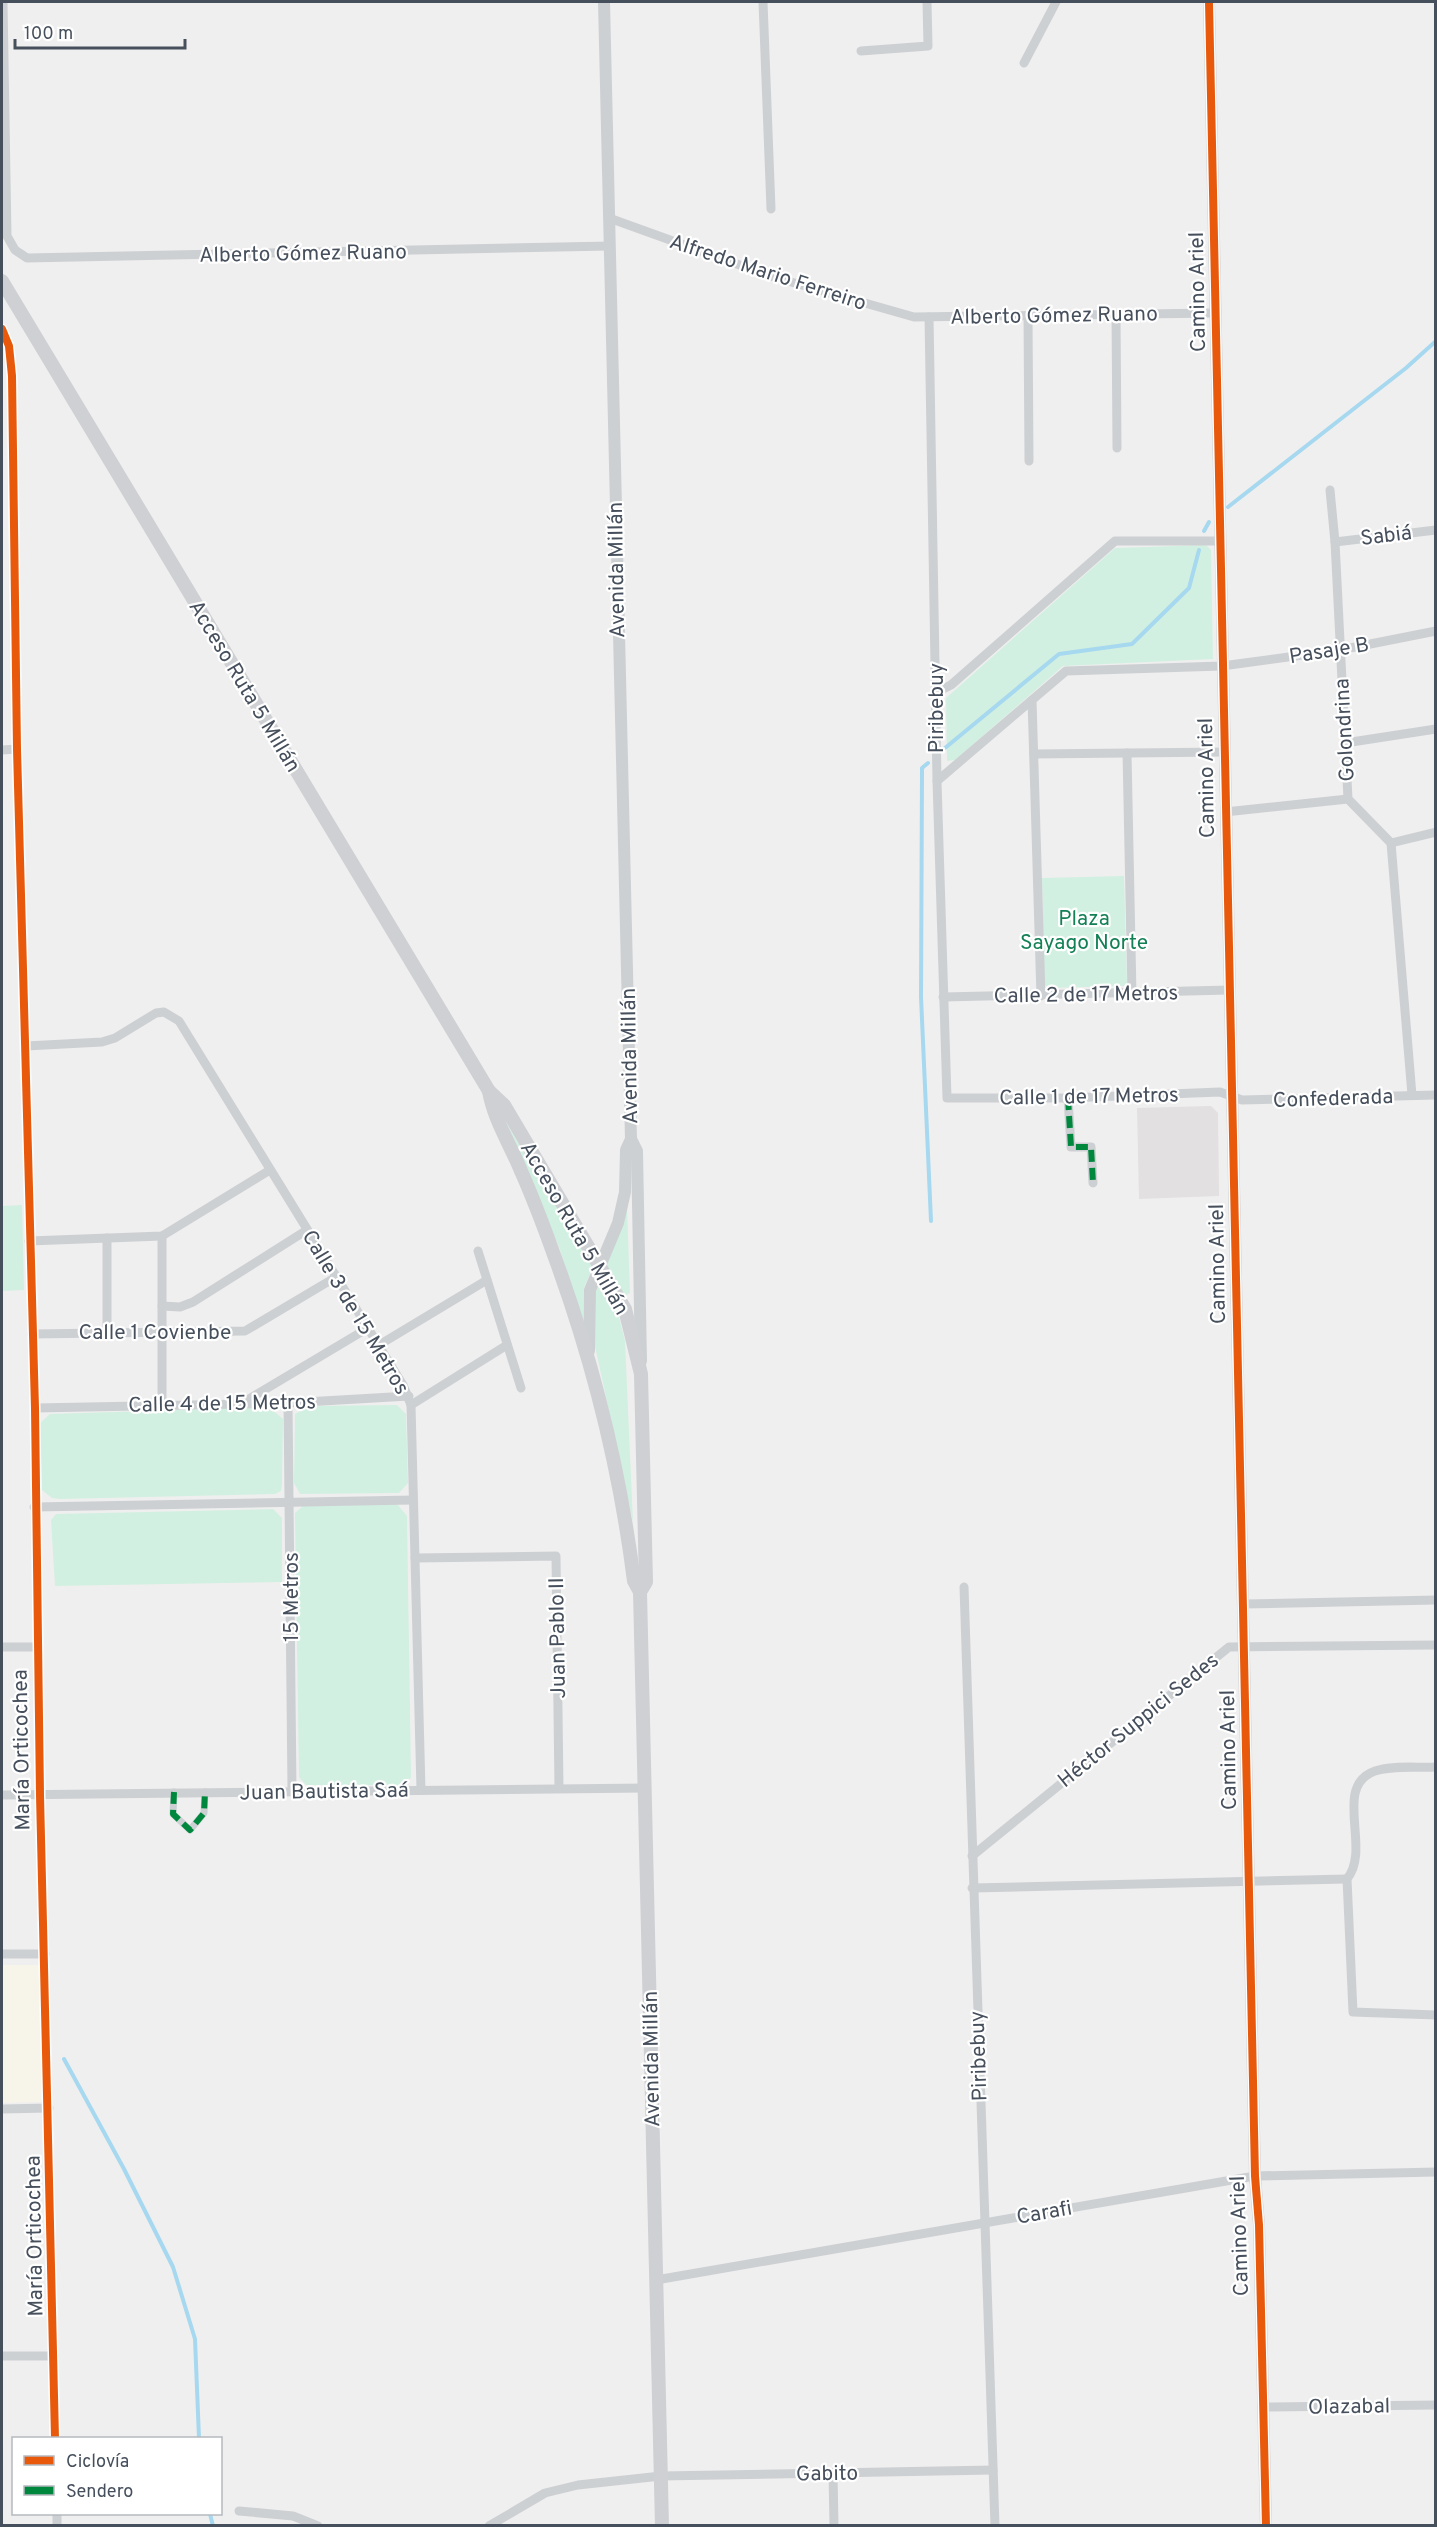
<svg xmlns="http://www.w3.org/2000/svg" width="1437" height="2527" font-family="Overpass,sans-serif">
<rect width="100%" height="100%" fill="#f0efef"/>
<polygon fill="#f7f4ea" points="2,1965 39,1965 42,2102 2,2103"/>
<polygon fill="#e2e0e1" points="1211,1106 1218,1113 1219,1196 1139,1199 1137,1108"/>
<g fill="#d2f0e1">
<polygon points="1206,545 1211,550 1213,659 1063,666 955,760 947,761 946,698 1115,548"/>
<polygon points="1124,876 1127,983 1124,986 1048,988 1044,984 1042,878"/>
<polygon points="502,1116 593,1266 584,1288 583,1322 559,1247"/>
<polygon points="22,1205 24,1290 2,1291 2,1206"/>
<polygon points="627,1206 630,1293 624,1296 604,1264"/>
<polygon points="600,1276 617,1309 625,1341 633,1522 593,1337 594,1299"/>
<polygon points="397,1405 406,1414 408,1483 399,1493 300,1494 294,1483 295,1414 310,1406"/>
<polygon points="269,1407 283,1419 282,1484 281,1491 275,1494 60,1499 52,1498 42,1490 40,1423 50,1414"/>
<polygon points="397,1504 407,1516 411,1777 408,1783 401,1785 306,1785 299,1777 295,1513 304,1505"/>
<polygon points="273,1509 282,1518 282,1582 55,1586 51,1520 56,1514"/>
</g>
<g fill="none" stroke-linecap="round" stroke-linejoin="round">
<g stroke="#a6d8ef" stroke-width="4">
<polyline points="1228,507 1406,368 1436,341"/>
<polyline points="1204,531 1209,522"/>
<polyline points="945,748 1059,654 1132,644 1189,588 1199,550"/>
<polyline points="928,763 922,768 921,997 931,1221"/>
<polyline points="64,2059 124,2169 173,2267 195,2339 199,2438"/>
<polyline points="210,2514 213,2526"/>
</g>
<polyline stroke="#cdd0d3" stroke-width="7" points="174,1792 173,1814 190,1830 204,1813 205,1792"/>
<g stroke="#cdd0d3" stroke-width="9">
<polyline points="3,2 7,236 15,250 27,258 610,246"/>
<polyline points="763,2 771,209"/>
<polyline points="861,51 928,46 927,2"/>
<polyline points="1024,63 1056,2"/>
<polyline points="609,218 770,276 914,317 1215,313"/>
<polyline points="1116,314 1117,448"/>
<polyline points="1028,316 1029,461"/>
<polyline points="929,317 937,781 947,1098 1068,1098 1220,1092 1242,1100 1436,1095"/>
<polyline points="2,329 9,346 12,376 17,749 35,1408 40,1795 55,2438"/>
<polyline points="1330,490 1335,542 1348,799 1391,843 1412,1095"/>
<polyline points="1335,542 1436,530"/>
<polyline points="937,692 951,685 1115,541 1219,541"/>
<polyline points="1032,700 1041,996"/>
<polyline points="1345,743 1436,729"/>
<polyline points="2,750 17,749"/>
<polyline points="1127,753 1132,994"/>
<polyline points="1034,754 1224,752"/>
<polyline points="937,781 1066,671 1222,666 1340,650 1436,631"/>
<polyline points="1225,812 1348,799"/>
<polyline points="1391,843 1436,832"/>
<polyline points="943,997 1229,990"/>
<polyline points="26,1046 102,1042 115,1038 156,1013 164,1012 179,1021 403,1385 411,1405 421,1790"/>
<polyline points="1068,1098 1071,1147 1091,1147 1093,1183"/>
<polyline points="29,1241 162,1236 270,1170"/>
<polyline points="478,1251 521,1388"/>
<polyline points="162,1306 180,1307 193,1302 307,1230"/>
<polyline points="107,1331 107,1238"/>
<polyline points="32,1334 245,1331 336,1277"/>
<polyline points="379,1345 487,1280"/>
<polyline points="244,1402 368,1328"/>
<polyline points="288,1403 292,1791"/>
<polyline points="162,1404 162,1236"/>
<polyline points="411,1405 507,1345"/>
<polyline points="35,1408 288,1403 409,1396"/>
<polyline points="34,1507 413,1500"/>
<polyline points="415,1558 556,1556 559,1788"/>
<polyline points="964,1587 995,2526"/>
<polyline points="1243,1604 1436,1600"/>
<polyline points="2,1647 37,1647"/>
<path d="M1436,1767C1417,1768 1393,1765 1375,1771C1332,1786 1372,1849 1347,1879L1353,2012L1436,2015"/>
<polyline points="2,1795 646,1788"/>
<polyline points="972,1856 1229,1647 1436,1645"/>
<polyline points="972,1888 1347,1879"/>
<polyline points="2,1954 45,1954"/>
<polyline points="2,2109 49,2108"/>
<polyline points="656,2280 1255,2176 1436,2172"/>
<polyline points="2,2356 54,2356"/>
<polyline points="1262,2407 1436,2405"/>
<polyline points="833,2473 834,2526"/>
<polyline points="239,2511 293,2516 318,2526"/>
<polyline points="57,2514 57,2526"/>
<polyline points="489,2526 545,2493 578,2485 661,2476 993,2470"/>
</g>
<g stroke="#cdd0d3" stroke-width="12">
<polyline points="1209,2 1255,2176 1259,2225 1266,2526"/>
<polyline points="631,1139 637,1151 641,1361"/>
<polyline points="589,1351 590,1290 618,1223 625,1192 626,1150 631,1139 604,2"/>
</g>
<g stroke="#ced0d4" stroke-width="14">
<polyline points="2,281 489,1091 504,1105 625,1309 641,1374 646,1582 640,1592"/>
<path d="M489,1091C494,1120 510,1144 521,1171C533,1198 544,1227 554,1255C593,1361 620,1470 634,1581L640,1592L662,2526"/>
</g>
<g stroke="#00873e" stroke-width="6" stroke-dasharray="12 6" stroke-linecap="butt">
<polyline points="1068,1098 1071,1147 1091,1147 1093,1183"/>
<polyline points="174,1792 173,1814 190,1830 204,1813 205,1792"/>
</g>
<defs>
<g id="cycleway">
<polyline points="1209,2 1255,2176 1259,2225 1266,2526"/>
<polyline points="2,329 9,346 12,376 17,749 35,1408 40,1795 55,2438"/>
</g>
</defs>
<use href="#cycleway" stroke="#fff" stroke-width="11"/>
<use href="#cycleway" stroke="#e8590c" stroke-width="8"/>
</g>
<g text-anchor="middle" stroke-width="4.5" stroke-linejoin="round" paint-order="stroke">
<g font-size="21" fill="#464f5c" stroke="#fff">
<text transform="translate(303 253) rotate(-1)" y="7">Alberto Gómez Ruano</text>
<text transform="translate(768 272) rotate(18)" y="7">Alfredo Mario Ferreiro</text>
<text transform="translate(1197 292) rotate(-91)" y="7">Camino Ariel</text>
<text transform="translate(1054 315) rotate(-1)" y="7">Alberto Gómez Ruano</text>
<text transform="translate(1386 535) rotate(-7)" y="7">Sabiá</text>
<text transform="translate(616 570) rotate(-91)" y="7">Avenida Millán</text>
<text transform="translate(1329 650) rotate(-9)" y="7">Pasaje B</text>
<text transform="translate(245 686) rotate(59)" y="7">Acceso Ruta 5 Millán</text>
<text transform="translate(936 708) rotate(-90)" y="7">Piribebuy</text>
<text transform="translate(1344 730) rotate(-93)" y="7">Golondrina</text>
<text transform="translate(1206 778) rotate(-91)" y="7">Camino Ariel</text>
<text transform="translate(1086 994) rotate(-1)" y="7">Calle 2 de 17 Metros</text>
<text transform="translate(629 1056) rotate(-91)" y="7">Avenida Millán</text>
<text transform="translate(1089 1096) rotate(-1)" y="7">Calle 1 de 17 Metros</text>
<text transform="translate(1333 1098) rotate(-2)" y="7">Confederada</text>
<text transform="translate(575 1228) rotate(60)" y="7">Acceso Ruta 5 Millán</text>
<text transform="translate(1217 1264) rotate(-91)" y="7">Camino Ariel</text>
<text transform="translate(356 1312) rotate(59)" y="7">Calle 3 de 15 Metros</text>
<text x="155" y="1339">Calle 1 Covienbe</text>
<text transform="translate(222 1403) rotate(-1)" y="7">Calle 4 de 15 Metros</text>
<text transform="translate(291 1597) rotate(-90)" y="7">15 Metros</text>
<text transform="translate(557 1638) rotate(-91)" y="7">Juan Pablo II</text>
<text transform="translate(1138 1720) rotate(-39)" y="7">Héctor Suppici Sedes</text>
<text transform="translate(21 1750) rotate(-91)" y="7">María Orticochea</text>
<text transform="translate(1228 1750) rotate(-91)" y="7">Camino Ariel</text>
<text transform="translate(324 1791) rotate(-1)" y="7">Juan Bautista Saá</text>
<text transform="translate(978 2056) rotate(-92)" y="7">Piribebuy</text>
<text transform="translate(651 2059) rotate(-91)" y="7">Avenida Millán</text>
<text transform="translate(1044 2212) rotate(-10)" y="7">Carafi</text>
<text transform="translate(34 2236) rotate(-91)" y="7">María Orticochea</text>
<text transform="translate(1239 2236) rotate(-92)" y="7">Camino Ariel</text>
<text transform="translate(1349 2406) rotate(-1)" y="7">Olazabal</text>
<text transform="translate(827 2473) rotate(-1)" y="7">Gabito</text>
</g>
<g font-size="21" fill="#138055" stroke="#fff">
<text x="1084" y="925">Plaza<tspan x="1084" dy="24">Sayago Norte</tspan></text>
</g>
</g>
<rect width="1437" height="2527" fill="none" stroke="#464f5c" stroke-width="6"/>
<rect x="12" y="2437" width="210" height="78" fill="#ffffff" stroke="#b5b9be" stroke-width="1.5"/>
<rect x="24" y="2456" width="30" height="9" fill="#e8590c" stroke="#b5b9be" stroke-width="1.5"/>
<text x="66" y="2467" font-size="18" fill="#464f5c">Ciclovía</text>
<rect x="24" y="2486" width="30" height="9" fill="#00873e" stroke="#b5b9be" stroke-width="1.5"/>
<text x="66" y="2497" font-size="18" fill="#464f5c">Sendero</text>
<path d="M15 39v9h170v-9" fill="none" stroke="#464f5c" stroke-width="3"/>
<text x="24" y="39" font-size="18" fill="#464f5c" stroke="#ffffff" stroke-width="4.5" paint-order="stroke">100 m</text>
</svg>
